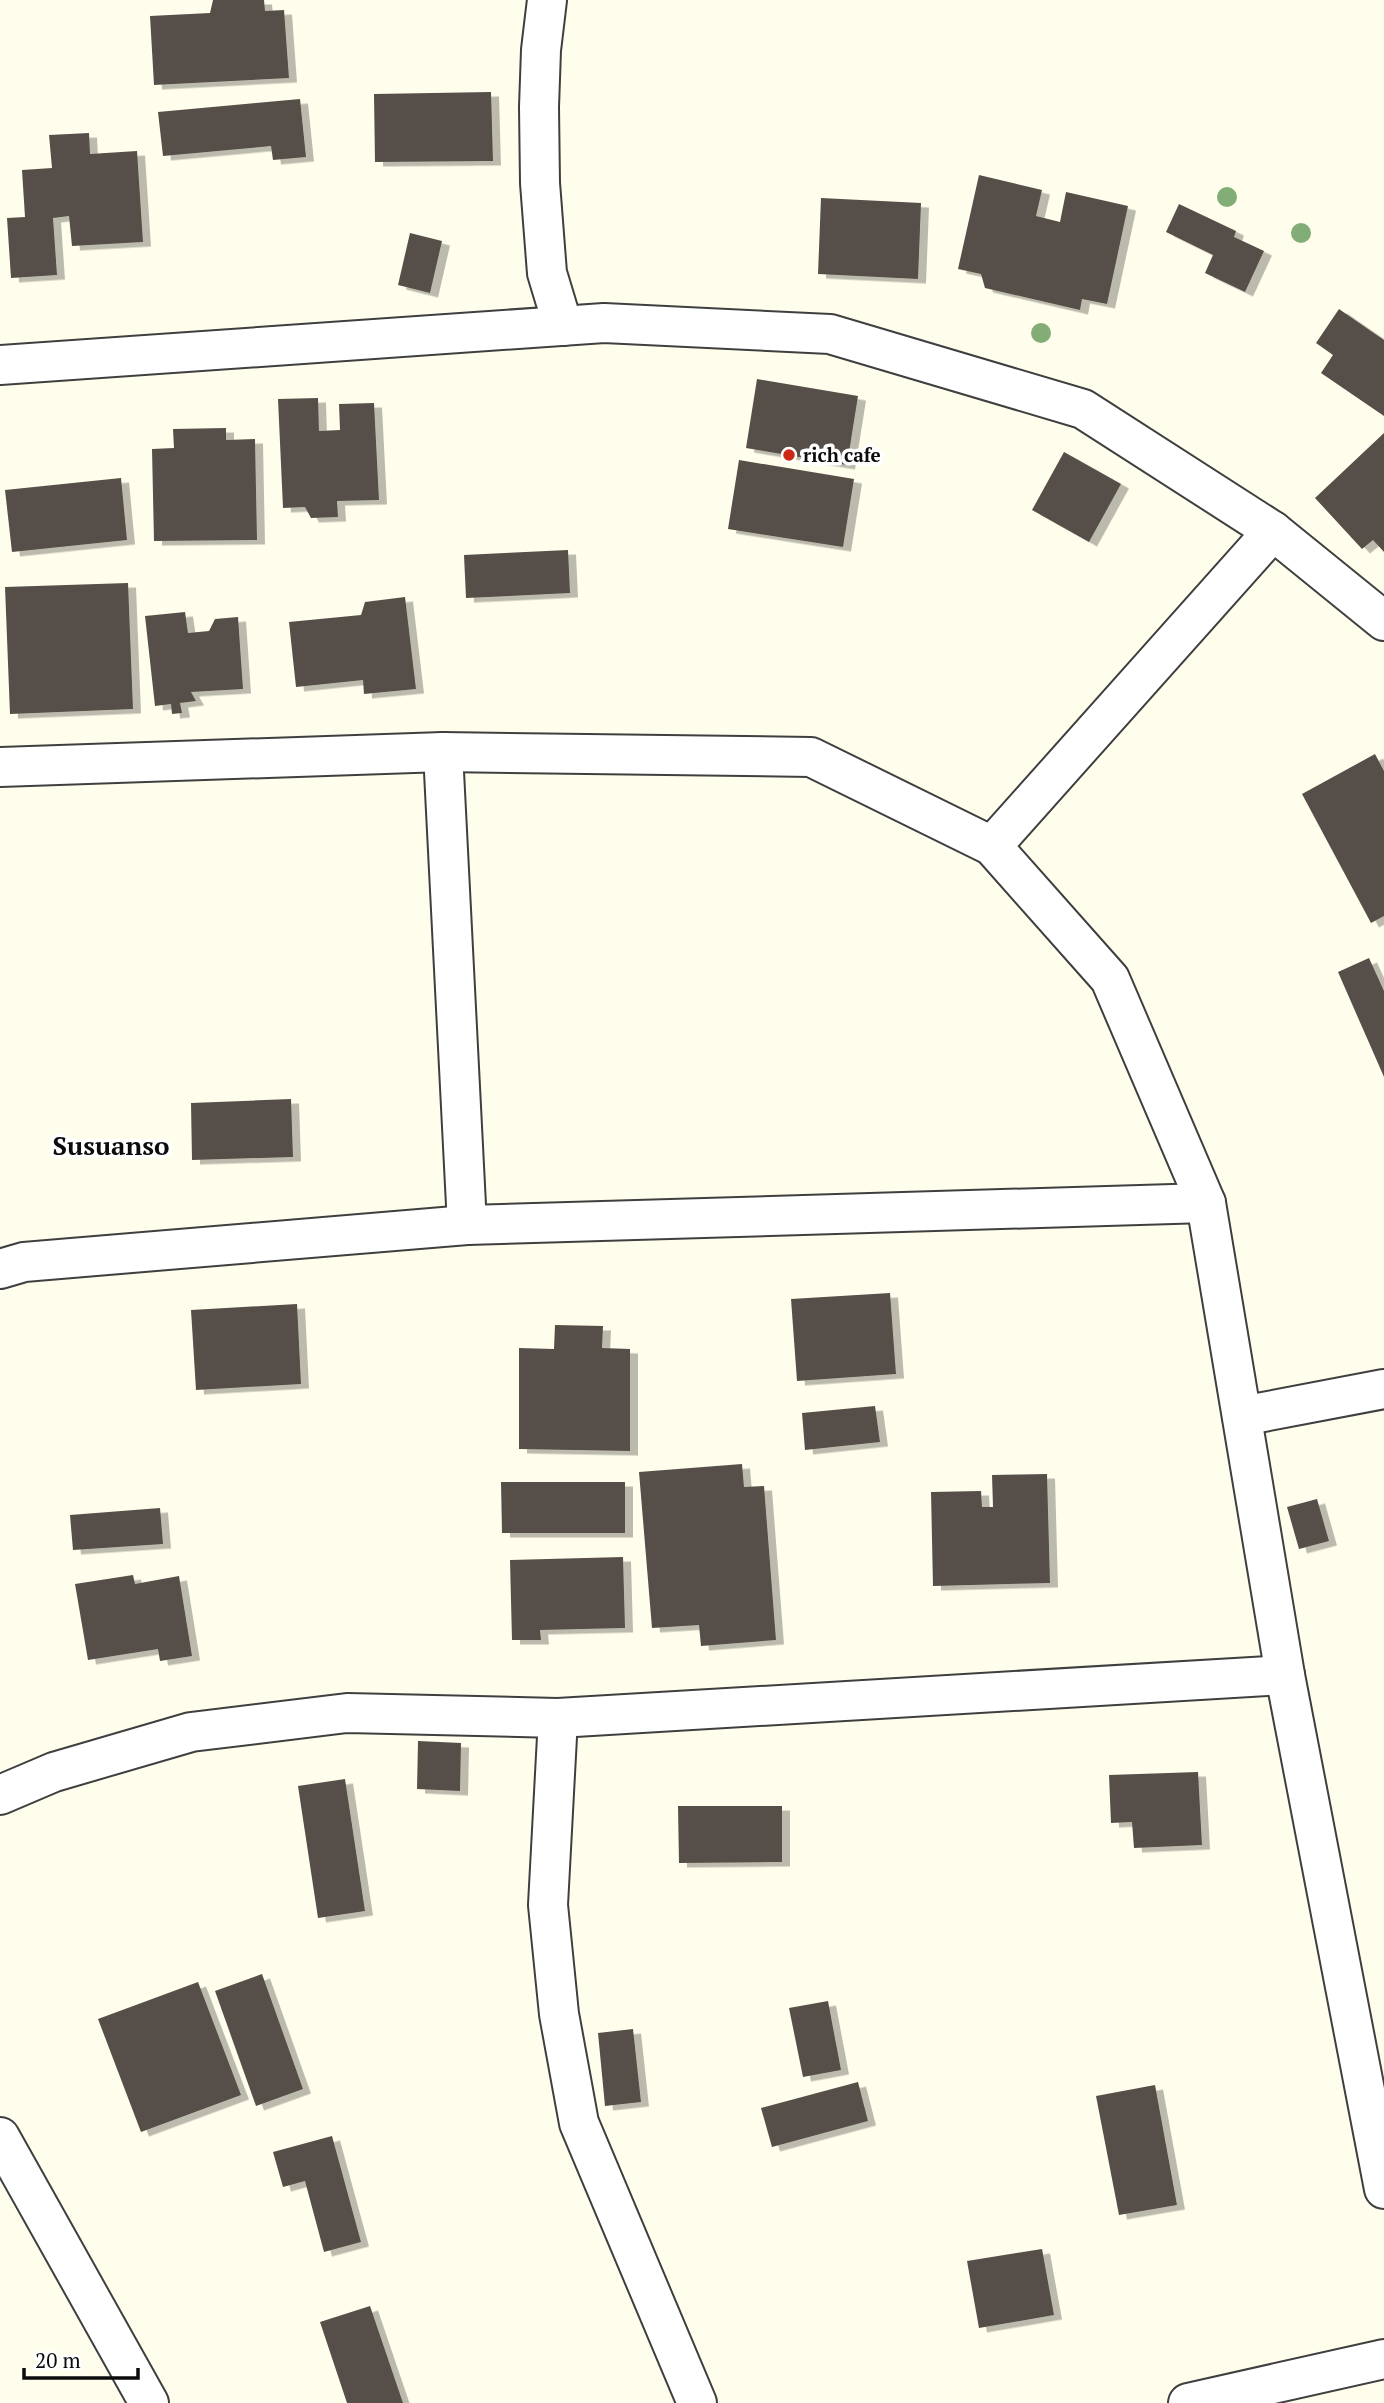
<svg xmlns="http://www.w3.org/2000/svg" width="1384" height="2403" font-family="'PT Serif',serif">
<defs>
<filter id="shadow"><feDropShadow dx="8" dy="4.5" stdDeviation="0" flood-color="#0004"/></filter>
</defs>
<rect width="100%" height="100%" fill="#fffeec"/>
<g fill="#564f48" filter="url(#shadow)">
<polygon points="213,0 264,0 265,11 284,10 289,78 154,85 150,16 210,13"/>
<polygon points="491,92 493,161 375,162 374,94"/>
<polygon points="300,99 306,157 273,160 271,146 163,156 158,112"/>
<polygon points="89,133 90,154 137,151 143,242 72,246 69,216 53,218 57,275 11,278 7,218 25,217 22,170 52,168 49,135"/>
<polygon points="979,175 1042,190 1036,216 1060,222 1066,192 1128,206 1107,304 1082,299 1080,310 985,288 981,274 958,269"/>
<polygon points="821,198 921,203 918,279 818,274"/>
<polygon points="1179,204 1236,231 1234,237 1264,251 1245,292 1205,273 1213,255 1166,232"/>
<polygon points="410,233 442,241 430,293 398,285"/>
<polygon points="1339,309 1384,340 1384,416 1321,373 1333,355 1316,343"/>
<polygon points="757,379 858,396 847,465 746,448"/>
<polygon points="318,398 319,431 340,430 339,404 374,403 379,500 337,501 338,517 311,518 305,507 283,508 278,399"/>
<polygon points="226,428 226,440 255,439 257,540 154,541 152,449 174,448 173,429"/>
<polygon points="1384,433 1384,552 1373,540 1362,549 1315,498"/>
<polygon points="1064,452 1121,484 1089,542 1032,510"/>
<polygon points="739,460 854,479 843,547 728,529"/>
<polygon points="121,478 127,540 12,552 5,490"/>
<polygon points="568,550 570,593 466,598 464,555"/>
<polygon points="128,583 133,709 10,714 5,587"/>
<polygon points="405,597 416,689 364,694 363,680 296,687 289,622 361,615 365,602"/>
<polygon points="185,612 188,633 209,631 215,619 238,617 243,689 191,692 196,701 180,703 182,713 172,714 171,704 155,706 145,616"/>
<polygon points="1375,754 1384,771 1384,916 1371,923 1302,794"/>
<polygon points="1369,958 1384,991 1384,1077 1338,972"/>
<polygon points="291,1099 293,1157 192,1160 191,1103"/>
<polygon points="890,1293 896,1374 797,1381 791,1299"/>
<polygon points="297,1304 301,1384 196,1390 191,1310"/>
<polygon points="555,1325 603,1326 602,1348 630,1349 630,1451 519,1449 519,1348 554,1349"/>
<polygon points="875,1406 880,1442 805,1450 802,1413"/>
<polygon points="742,1464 744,1487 764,1486 776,1640 701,1646 699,1625 652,1628 639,1472"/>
<polygon points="1047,1474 1050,1583 933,1586 931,1492 981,1491 982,1507 993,1507 992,1475"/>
<polygon points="501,1482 625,1482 625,1533 502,1533"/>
<polygon points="1317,1499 1329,1541 1299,1549 1287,1507"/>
<polygon points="160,1508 163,1544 73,1550 70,1515"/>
<polygon points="623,1557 625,1628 540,1630 541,1640 512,1640 510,1560"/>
<polygon points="133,1575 135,1584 179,1576 192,1656 160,1661 158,1649 88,1660 75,1584"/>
<polygon points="418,1741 461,1743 460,1791 417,1789"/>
<polygon points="1198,1772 1202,1845 1134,1848 1132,1822 1111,1823 1109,1775"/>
<polygon points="345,1779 365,1911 318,1918 298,1786"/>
<polygon points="678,1806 782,1806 782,1862 679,1863"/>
<polygon points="262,1974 303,2089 256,2106 215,1991"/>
<polygon points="198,1982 241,2095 141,2132 98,2019"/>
<polygon points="828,2001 841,2070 803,2077 789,2008"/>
<polygon points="633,2029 641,2102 605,2106 598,2033"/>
<polygon points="858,2082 868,2121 772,2147 761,2108"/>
<polygon points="1155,2085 1177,2205 1119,2215 1096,2096"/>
<polygon points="332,2136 361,2242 324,2252 305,2181 283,2187 273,2152"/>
<polygon points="1042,2249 1054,2315 979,2328 967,2261"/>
<polygon points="370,2306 403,2403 347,2403 320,2322"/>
</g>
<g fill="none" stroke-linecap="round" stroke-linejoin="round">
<defs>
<g id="minor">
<polyline points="547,0 541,50 539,107 540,183 547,273 563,326"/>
<polyline points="0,365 604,323 830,334 1083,409 1273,531 1384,621"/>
<polyline points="443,752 467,1225"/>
<polyline points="0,767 443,752 811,757 992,846 1110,979 1206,1203 1285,1675 1384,2189"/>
<polyline points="992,846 1273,531"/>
<polyline points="0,1269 24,1262 467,1225 1206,1203"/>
<polyline points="1242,1416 1384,1389"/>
<polyline points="558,1718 548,1905 559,2014 579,2123 697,2403"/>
<polyline points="0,1795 54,1772 191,1732 347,1713 558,1718 1285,1675"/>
<polyline points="0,2137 149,2403"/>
<polyline points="1188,2403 1384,2359"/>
</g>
</defs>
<use href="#minor" stroke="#3f3f3f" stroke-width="42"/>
<use href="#minor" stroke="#fff" stroke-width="38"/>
</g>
<g fill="#82ad76">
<circle cx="1227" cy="197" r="10"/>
<circle cx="1301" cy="233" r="10"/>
<circle cx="1041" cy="333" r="10"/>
</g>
<circle fill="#cb2816" stroke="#fff" stroke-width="2.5" cx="789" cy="455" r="7"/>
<g text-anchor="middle" stroke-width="7" stroke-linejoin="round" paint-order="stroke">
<g font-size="19" font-weight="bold" fill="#0c0c0c" stroke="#fff" text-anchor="start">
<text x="803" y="462">rich cafe</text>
</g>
<g font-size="26" font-weight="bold" fill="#0c0c0c" stroke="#fff">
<text x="111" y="1155">Susuanso</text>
</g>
</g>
<path d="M24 2368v10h114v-10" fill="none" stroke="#0c0c0c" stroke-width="3.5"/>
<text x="35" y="2368" font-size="21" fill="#0c0c0c" stroke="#ffffff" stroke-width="5" paint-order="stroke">20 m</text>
</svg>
